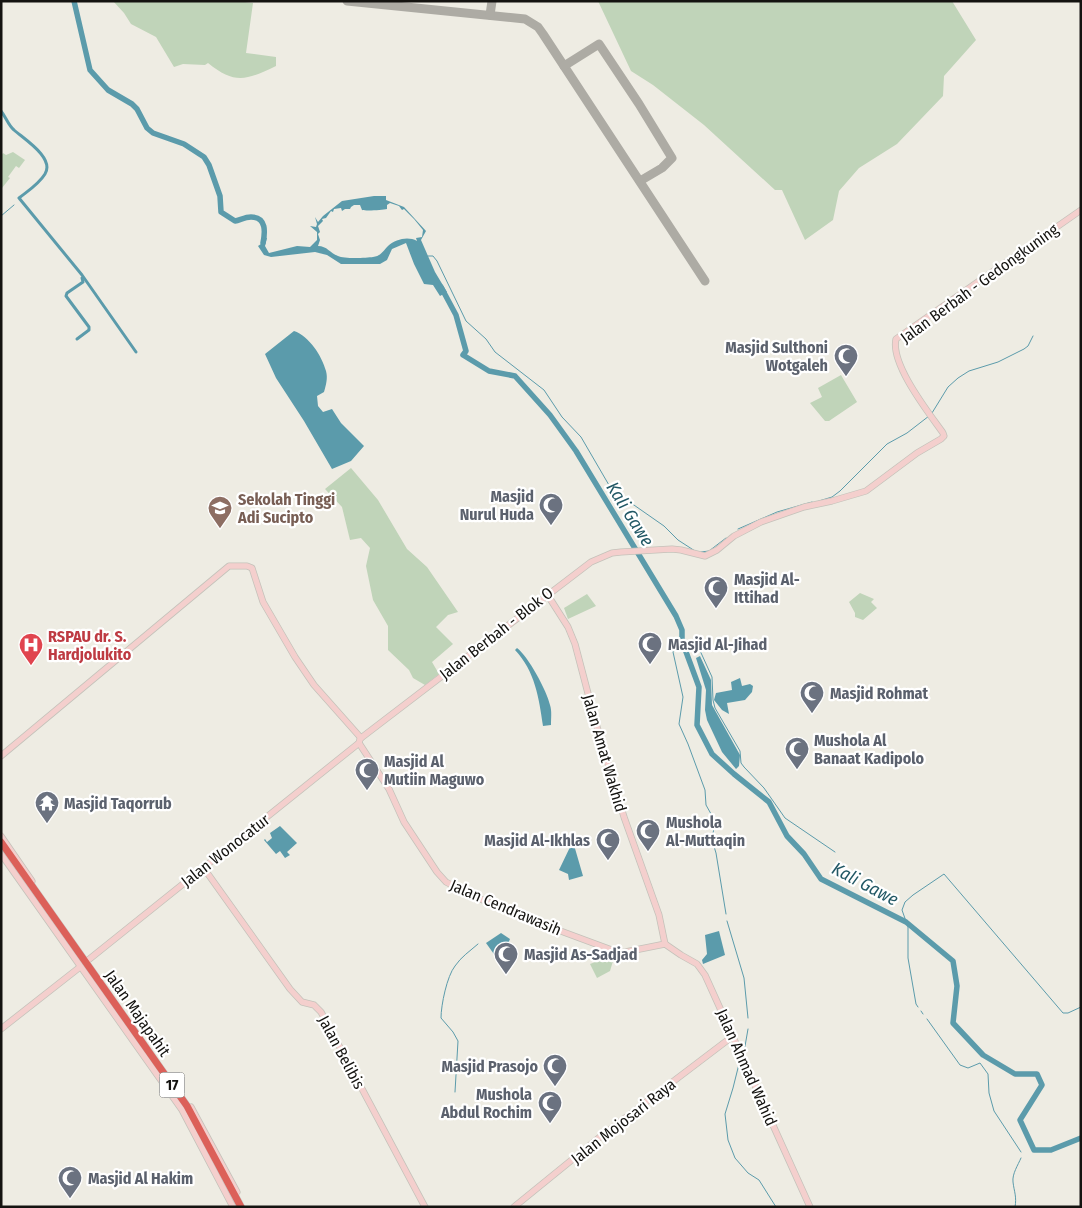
<svg xmlns="http://www.w3.org/2000/svg" width="1082" height="1208" font-family="'Fira Sans Condensed',sans-serif">
<rect width="100%" height="100%" fill="#eeece3"/>
<g fill="#c0d4b9">
<path d="M113,1H237L253,3L246,53L276,57V66C247,80 235,85 208,63L205,65L183,64L174,67L156,37L131,24L124,13Z"/>
<polygon points="598,1 952,1 976,40 944,76 943,96 897,144 859,168 839,191 833,220 805,240 782,190 775,190 704,125 653,85 631,71"/>
<polygon points="13,152 25,160 19,168 16,166 8,177 10,178 2,188 1,156 3,153 6,155"/>
<polygon points="841,375 857,402 829,421 825,421 810,403 822,397 818,388"/>
<polygon points="351,468 378,500 407,549 427,567 458,612 448,615 436,627 453,644 432,662 439,674 425,685 413,678 409,670 388,650 388,626 373,600 366,566 370,548 361,538 350,540 342,507 325,489"/>
<polygon points="860,593 874,599 871,602 877,608 863,620 855,617 855,613 849,602"/>
<polygon points="587,594 596,606 568,619 564,608"/>
<polygon points="611,956 613,961 610,971 597,978 590,964"/>
</g>
<g fill="#5b9bab" fill-rule="evenodd">
<path d="M374,196H386V200L404,207L426,231L421,240L435,272L447,292L440,296L433,285L424,284L414,264L406,243L392,249L387,260L380,264H341L327,255L315,252L271,257L264,255L258,246L261,244L262,236L267,238L265,246L269,253L297,246L310,247L317,240V232L310,226L316,227L317,224L315,217L318,222L323,216L342,201ZM390,203L399,206L402,210L404,209L414,219L423,230L422,237L416,238L417,241C408,236 396,239 388,246C383,251 381,256 373,257C366,258 344,259 338,256C330,253 327,246 318,246L320,240L318,234L320,232L318,226L323,221L322,219L326,218L331,211L333,212L334,209L341,208L342,211L345,209H350L351,207L354,205H360L362,210C367,211 383,210 387,209V205Z"/>
<path d="M294,331C309,336 322,356 326,371C328,378 326,385 324,392L317,396L318,406L323,412L332,409L341,423L364,446L351,461L332,469L304,421L276,378L265,354Z"/>
<path d="M517,648C528,656 547,691 550,705C552,711 551,718 551,725L543,726C539,698 535,671 515,650Z"/>
<polygon points="700,656 711,680 712,705 740,755 739,766 736,769 722,752 707,720 705,710 706,690 696,658"/>
<polygon points="740,678 742,686 750,684 753,686 752,692 745,700 727,703 729,714 722,710 714,700 716,693 732,690 731,682"/>
<polygon points="280,826 297,843 287,852 290,855 285,858 280,851 276,854 264,840 265,839 267,842 272,838 270,833"/>
<polygon points="571,845 574,845 583,876 569,880 568,874 559,870"/>
<polygon points="719,931 725,955 703,964 702,960 707,954 705,935"/>
<polygon points="501,933 510,939 501,960 496,957 486,943"/>
</g>
<g fill="none" stroke-linecap="round" stroke-linejoin="round">
<g stroke="#5b9bab" stroke-width="1">
<polyline points="1,216 14,205"/>
<polyline points="428,256 433,256 437,261 466,321 486,339 495,352 544,390 562,417 581,437 613,492 621,496 664,526 678,540 695,551"/>
<polyline points="932,413 948,387 958,378 969,371 998,362 1024,349 1028,346 1033,336"/>
<polyline points="819,501 832,497 840,491 887,444 907,433 929,416"/>
<polyline points="738,529 777,512 812,502"/>
<polyline points="701,552 709,551 726,538"/>
<path d="M726,914L716,853L712,840L715,821L706,805L705,790L688,744L679,724L683,697L673,652V646C680,642 685,641 694,640L697,644L712,677L713,700L715,708L740,751L741,763L744,767L764,788L785,818L835,852"/>
<polyline points="727,921 744,978 748,1018"/>
<polyline points="918,1007 916,1004 908,958 908,927 902,910 905,902 913,895 944,874 1063,1013 1068,1013 1081,1007"/>
<polyline points="921,1011 923,1014"/>
<polyline points="927,1019 960,1065 968,1068 980,1063 988,1074 989,1093 994,1111 1021,1152"/>
<polyline points="744,1052 748,1029"/>
<polyline points="740,1060 733,1088 725,1114 728,1140 735,1158 748,1173 759,1180 776,1207"/>
<path d="M455,1092L458,1041L453,1032L441,1018C441,1005 447,976 455,966C461,957 470,951 478,944"/>
<path d="M1015,1207C1017,1197 1014,1191 1013,1182C1012,1174 1018,1165 1021,1158"/>
</g>
<g stroke="#5b9bab" stroke-width="3">
<path d="M1,111C6,117 8,125 14,130C24,139 55,158 45,174C39,184 28,191 19,198L82,275L136,352"/>
<polyline points="77,339 89,330 89,327 66,296 67,293 83,282 82,278"/>
</g>
<g stroke="#5b9bab" stroke-width="5.5">
<path d="M74,1L90,70L108,90L132,104L137,109L147,128L153,133L184,144L204,157L209,165L220,196L221,212L235,221C240,220 245,217 251,217C267,217 265,233 263,243"/>
<polyline points="441,287 456,315 466,351 463,355 489,371 515,376 550,415 576,451 676,616 682,630 682,641 699,687 697,725 712,754 734,774 769,802 787,836 804,854 821,879 906,922 953,961 957,986 953,1023 983,1055 1015,1074 1037,1074 1042,1085 1020,1120 1034,1150 1051,1150 1081,1138"/>
</g>
<g stroke="#adaba4" stroke-width="9">
<polyline points="347,1 525,19 538,27 543,34 705,281"/>
<polyline points="490,15 492,1"/>
<polyline points="564,66 599,44 639,104 672,158 662,168 640,181"/>
</g>
<defs>
<g id="secondary">
<polyline points="547,594 568,627 575,644 595,720 624,817 659,915 665,944"/>
<path d="M361,738L591,562L612,553L621,552L672,549L681,550L705,556L717,550L734,536L761,522L804,507L832,501L866,491L917,453L941,439L944,436L943,433C929,413 890,364 896,339L1081,210"/>
<polyline points="359,743 389,789 404,822 437,872 446,882 473,896 539,923 620,953 665,944"/>
<polyline points="1,756 229,566 247,566 252,568 263,602 295,657 314,685 361,738"/>
<polyline points="1,836 32,881"/>
<polyline points="1,854 182,1110 233,1207"/>
<polyline points="203,867 290,989 302,1002 314,1005 321,1012 425,1207"/>
<polyline points="665,944 681,955 697,964 705,975 810,1207"/>
<polyline points="87,961 359,743 360,739"/>
<polyline points="1,1029 80,967"/>
<polyline points="191,1107 237,1192"/>
<polyline points="514,1207 600,1137 733,1036"/>
</g>
<polyline id="highway" points="1,842 187,1106 241,1207"/>
</defs>
<use href="#secondary" stroke="#c4c2ba" stroke-width="7"/>
<use href="#highway" stroke="#cbcbca" stroke-width="8"/>
<use href="#secondary" stroke="#f4cfcd" stroke-width="5.5"/>
<use href="#highway" stroke="#dc6059" stroke-width="7"/>
</g>
<defs>
<symbol id="mosque-pin" viewBox="-11 -11 22 30"><path d="M0 17L-7.5 6A9.5 9.5 0 1 1 7.5 6Z" fill="#6b7280" stroke="#fff"/><path d="M3.5-4.9A6 6 0 1 0 3.5 4.9A5 5 0 1 1 3.5-4.9Z" fill="#fff"/></symbol>
<symbol id="university-pin" viewBox="-11 -11 22 30"><path d="M0 17L-7.5 6A9.5 9.5 0 1 1 7.5 6Z" fill="#8d6e63" stroke="#fff"/><path d="M0-5L7-2L0 1L-7-2ZM-4 1L0 2.5L4 1V4Q0 6-4 4Z" fill="#fff"/></symbol>
<symbol id="hospital-pin" viewBox="-11 -11 22 30"><path d="M0 17L-7.5 6A9.5 9.5 0 1 1 7.5 6Z" fill="#e0444e" stroke="#fff"/><path d="M-5-5h3v3.5h4V-5h3V5h-3V1.5h-4V5h-3Z" fill="#fff"/></symbol>
<symbol id="temple-pin" viewBox="-11 -11 22 30"><path d="M0 17L-7.5 6A9.5 9.5 0 1 1 7.5 6Z" fill="#6b7280" stroke="#fff"/><path d="M0-6L5-2H3V0L6.5 2.5H4V6H1.5V3h-3V6H-4V2.5H-6.5L-3 0V-2H-5Z" fill="#fff"/></symbol>
</defs>
<g fill-rule="evenodd">
<use href="#mosque-pin" x="832" y="342" width="28" height="38"/>
<use href="#mosque-pin" x="537" y="491" width="28" height="38"/>
<use href="#university-pin" x="206" y="494" width="28" height="38"/>
<use href="#mosque-pin" x="702" y="574" width="28" height="38"/>
<use href="#mosque-pin" x="636" y="630" width="28" height="38"/>
<use href="#hospital-pin" x="17" y="631" width="28" height="38"/>
<use href="#mosque-pin" x="798" y="679" width="28" height="38"/>
<use href="#mosque-pin" x="783" y="735" width="28" height="38"/>
<use href="#mosque-pin" x="353" y="756" width="28" height="38"/>
<use href="#temple-pin" x="33" y="789" width="28" height="38"/>
<use href="#mosque-pin" x="634" y="817" width="28" height="38"/>
<use href="#mosque-pin" x="594" y="826" width="28" height="38"/>
<use href="#mosque-pin" x="492" y="940" width="28" height="38"/>
<use href="#mosque-pin" x="541" y="1052" width="28" height="38"/>
<use href="#mosque-pin" x="536" y="1089" width="28" height="38"/>
<use href="#mosque-pin" x="56" y="1164" width="28" height="38"/>
</g>
<g text-anchor="middle" stroke-width="4.5" stroke-linejoin="round" paint-order="stroke">
<rect fill="#fff" stroke="#5a5a58" stroke-width="1" x="159.5" y="1072.5" width="25" height="25" rx="4"/>
<g font-size="15" font-weight="bold" fill="#141310">
<text x="172" y="1090">17</text>
</g>
<g font-size="16" fill="#141310" stroke="#fff">
<text transform="translate(979 283) rotate(-36)" y="6">Jalan Berbah - Gedongkuning</text>
<text transform="translate(496 633) rotate(-38)" y="6">Jalan Berbah - Blok O</text>
<text transform="translate(605 753) rotate(74)" y="6">Jalan Amat Wakhid</text>
<text transform="translate(225 850) rotate(-38)" y="6">Jalan Wonocatur</text>
<text transform="translate(506 907) rotate(23)" y="6">Jalan Cendrawasih</text>
<text transform="translate(138 1013) rotate(55)" y="6">Jalan Majapahit</text>
<text transform="translate(342 1052) rotate(62)" y="6">Jalan Belibis</text>
<text transform="translate(747 1067) rotate(66)" y="6">Jalan Ahmad Wahid</text>
<text transform="translate(623 1121) rotate(-38)" y="6">Jalan Mojosari Raya</text>
</g>
<g font-size="16" font-weight="bold" fill="#5b616d" stroke="#fff" text-anchor="start">
<text x="828" y="353" text-anchor="end">Masjid Sulthoni<tspan x="828" dy="18">Wotgaleh</tspan></text>
<text x="534" y="502" text-anchor="end">Masjid<tspan x="534" dy="18">Nurul Huda</tspan></text>
<text x="734" y="585">Masjid Al-<tspan x="734" dy="18">Ittihad</tspan></text>
<text x="668" y="650">Masjid Al-Jihad</text>
<text x="830" y="699">Masjid Rohmat</text>
<text x="814" y="746">Mushola Al<tspan x="814" dy="18">Banaat Kadipolo</tspan></text>
<text x="384" y="767">Masjid Al<tspan x="384" dy="18">Mutiin Maguwo</tspan></text>
<text x="64" y="809">Masjid Taqorrub</text>
<text x="666" y="828">Mushola<tspan x="666" dy="18">Al-Muttaqin</tspan></text>
<text x="590" y="846" text-anchor="end">Masjid Al-Ikhlas</text>
<text x="524" y="960">Masjid As-Sadjad</text>
<text x="538" y="1072" text-anchor="end">Masjid Prasojo</text>
<text x="532" y="1100" text-anchor="end">Mushola<tspan x="532" dy="18">Abdul Rochim</tspan></text>
<text x="88" y="1184">Masjid Al Hakim</text>
</g>
<g font-size="16" font-weight="bold" fill="#785e54" stroke="#fff" text-anchor="start">
<text x="238" y="505">Sekolah Tinggi<tspan x="238" dy="18">Adi Sucipto</tspan></text>
</g>
<g font-size="16" font-weight="bold" fill="#be3a42" stroke="#fff" text-anchor="start">
<text x="48" y="642">RSPAU dr. S.<tspan x="48" dy="18">Hardjolukito</tspan></text>
</g>
<g font-size="18" font-style="italic" fill="#225865" stroke="#fff">
<text transform="translate(630 514) rotate(58)" y="6">Kali Gawe</text>
<text transform="translate(865 884) rotate(28)" y="6">Kali Gawe</text>
</g>
</g>
<rect width="1082" height="1208" fill="none" stroke="#141310" stroke-width="5"/>
</svg>
